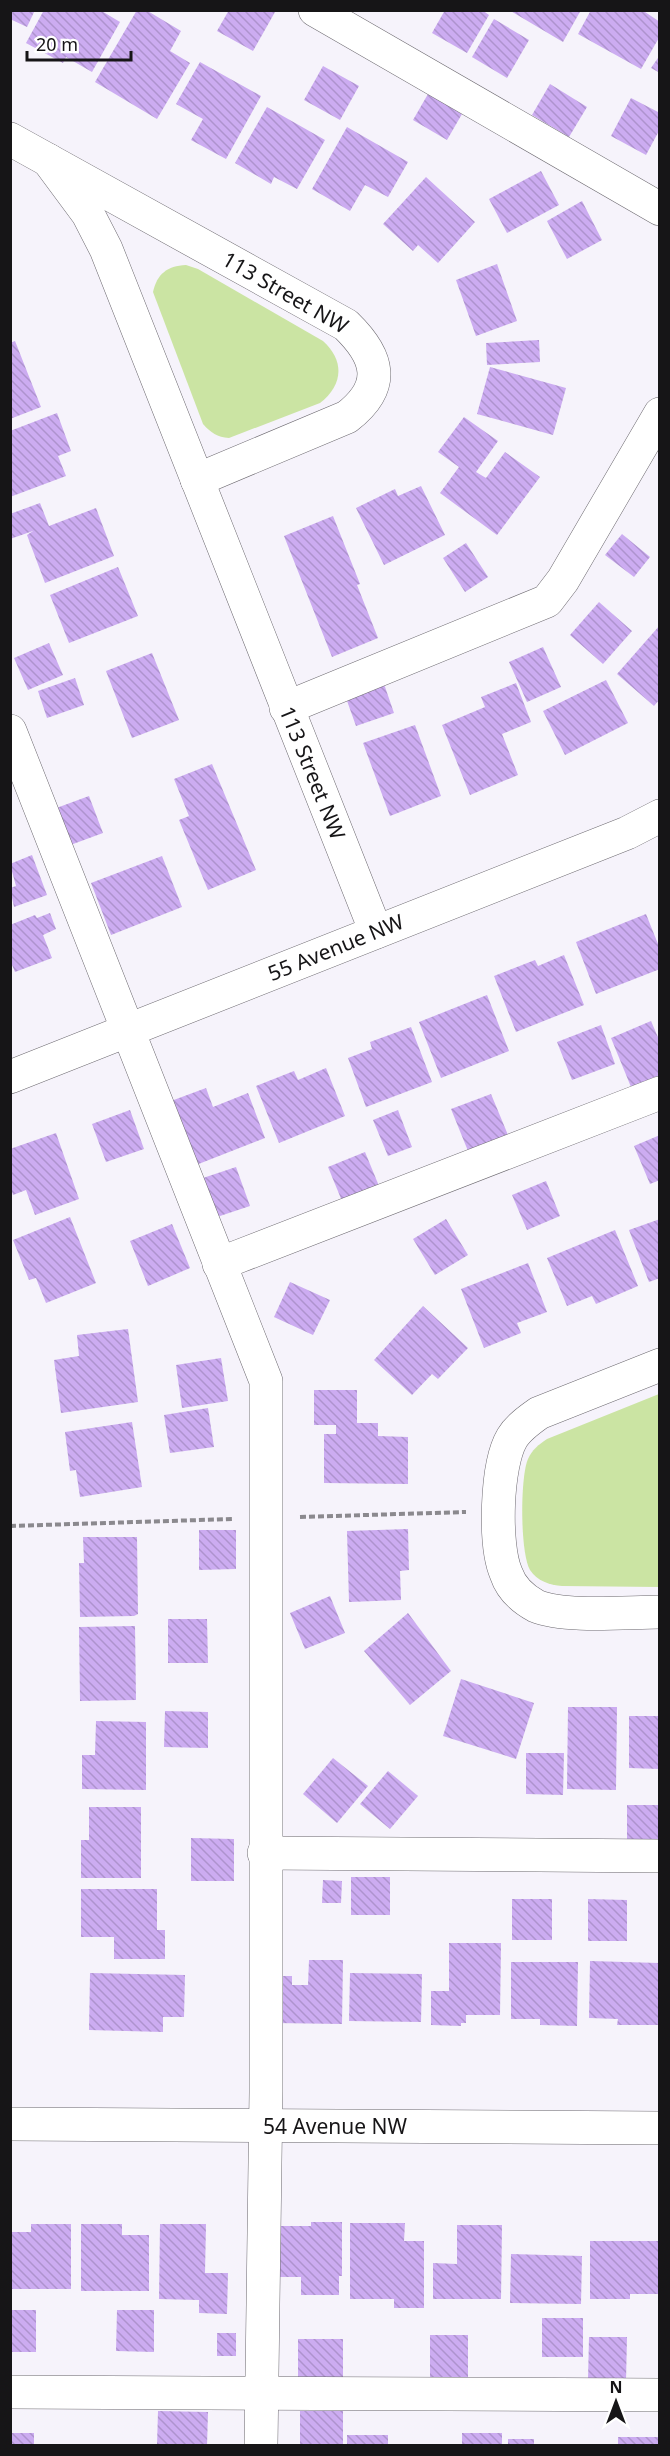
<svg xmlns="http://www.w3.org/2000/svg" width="670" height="2456" font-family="'Noto Sans',sans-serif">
<defs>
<pattern id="building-back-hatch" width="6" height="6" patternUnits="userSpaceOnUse" patternTransform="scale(1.5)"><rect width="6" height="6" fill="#ccacf1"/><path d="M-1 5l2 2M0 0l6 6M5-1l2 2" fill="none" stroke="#ae93ce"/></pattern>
</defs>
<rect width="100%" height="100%" fill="#f6f3fb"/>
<g fill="#cbe4a3">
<path d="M186,265L198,269L323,341C345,361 343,385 320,403L229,438C217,437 211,433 203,424L153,292C157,274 167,266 186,265Z"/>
<path d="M659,1394V1587L562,1586C550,1585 537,1581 530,1570C520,1553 520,1477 528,1459C532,1450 538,1445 547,1439Z"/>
</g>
<g fill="url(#building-back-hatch)">
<polygon points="10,10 35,10 27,27 10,19"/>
<polygon points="44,10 100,10 120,22 92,72 66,57 63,63 26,43"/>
<polygon points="137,10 146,10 181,31 170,51 190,63 157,119 95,82"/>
<polygon points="229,10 275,12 253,51 217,31"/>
<polygon points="445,10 482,10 489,15 467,53 432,33"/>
<polygon points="509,10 581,10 563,42"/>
<polygon points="591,10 642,10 660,22 660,36 641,69 578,34"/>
<polygon points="494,19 529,40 507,78 472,57"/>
<polygon points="660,55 660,73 651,68"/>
<polygon points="200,62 261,96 226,159 191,140 203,119 176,104"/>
<polygon points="323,66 359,86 340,120 304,100"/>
<polygon points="550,84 587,107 569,137 532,115"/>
<polygon points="428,94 462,114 447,140 413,120"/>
<polygon points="631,98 660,113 660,129 646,155 611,136"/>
<polygon points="267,107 325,140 297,189 274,177 271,184 235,163"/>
<polygon points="347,127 408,162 388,197 365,185 350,211 312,189"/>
<polygon points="541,171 559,205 507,233 489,199"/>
<polygon points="426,177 475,222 438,263 418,245 413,251 383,224"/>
<polygon points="582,201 602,240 567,259 547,221"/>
<polygon points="497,264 517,321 476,336 456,280"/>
<polygon points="539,340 540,362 487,365 486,343"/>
<polygon points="15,341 41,407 10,419 10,343"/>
<polygon points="490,367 566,388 553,435 477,414"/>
<polygon points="57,413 71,451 58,456 66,476 10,497 10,431"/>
<polygon points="464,417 498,441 476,472 486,478 505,452 540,477 497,535 440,493 459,467 438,452"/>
<polygon points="421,486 445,535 384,565 356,508 395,489 398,496"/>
<polygon points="40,503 49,526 96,508 114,556 45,583 27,535 33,531 10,539 10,514"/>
<polygon points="333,516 360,584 357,585 378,638 332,657 284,536"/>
<polygon points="622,534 650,557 634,577 605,555"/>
<polygon points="466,543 488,577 465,592 443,558"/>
<polygon points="118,567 138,616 69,643 50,595"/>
<polygon points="599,602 632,631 603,664 570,635"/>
<polygon points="660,625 660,699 654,706 617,674"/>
<polygon points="49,643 63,675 28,690 14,658"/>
<polygon points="543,647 561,687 527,702 509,662"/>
<polygon points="152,653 179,720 132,738 106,671"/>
<polygon points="75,678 84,705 47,718 38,691"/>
<polygon points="606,680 628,723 565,755 543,711"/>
<polygon points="516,683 531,722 502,734 518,775 470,795 442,725 485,707 481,697"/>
<polygon points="384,684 394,713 356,726 346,698"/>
<polygon points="415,725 441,796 390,816 363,743"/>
<polygon points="212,764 256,870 208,890 179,820 189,816 174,779"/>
<polygon points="89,796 103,833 65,847 51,810"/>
<polygon points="32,855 47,895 14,907 10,888 16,886 10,864"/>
<polygon points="162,856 182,907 111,935 91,883"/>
<polygon points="50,913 56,929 43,935 52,958 15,972 10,960 10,925 35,915 37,918"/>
<polygon points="646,914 660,949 660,969 596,994 576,942"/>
<polygon points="564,955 584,1005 516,1032 494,976 535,960 538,966"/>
<polygon points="487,995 509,1051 441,1078 419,1022"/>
<polygon points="651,1021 660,1042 660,1075 631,1087 611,1038"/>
<polygon points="601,1025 615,1064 572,1080 557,1042"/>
<polygon points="411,1027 432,1082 366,1107 348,1058 372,1049 370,1042"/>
<polygon points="326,1068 345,1116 279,1143 256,1086 294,1071 298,1080"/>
<polygon points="206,1088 213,1107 248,1093 265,1138 196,1165 171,1101"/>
<polygon points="491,1094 508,1135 468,1151 451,1109"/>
<polygon points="130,1110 144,1149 106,1162 92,1124"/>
<polygon points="398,1110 412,1147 388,1156 373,1120"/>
<polygon points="56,1133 79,1199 35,1215 26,1190 13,1195 10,1186 10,1149"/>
<polygon points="660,1135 660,1180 650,1184 634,1146"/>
<polygon points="365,1152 379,1186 342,1201 328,1167"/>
<polygon points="236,1167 250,1206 211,1219 197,1180"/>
<polygon points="546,1181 560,1216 527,1230 512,1195"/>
<polygon points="70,1217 96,1283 46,1303 36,1278 29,1280 13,1240"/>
<polygon points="446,1219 468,1255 435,1275 413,1239"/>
<polygon points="660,1219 660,1278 649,1282 629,1230"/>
<polygon points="172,1224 190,1268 148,1286 130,1241"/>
<polygon points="615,1230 638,1286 596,1304 592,1296 567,1306 547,1258"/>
<polygon points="528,1263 547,1312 517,1323 521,1333 484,1348 461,1289"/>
<polygon points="290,1282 330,1300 313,1335 274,1317"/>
<polygon points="423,1306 468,1348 438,1379 432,1374 412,1395 374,1360"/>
<polygon points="128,1329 138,1402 61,1413 54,1360 79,1356 77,1335"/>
<polygon points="221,1358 228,1401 182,1408 176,1365"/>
<polygon points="314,1390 357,1390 357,1423 378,1423 378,1436 408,1437 408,1484 324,1483 324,1434 336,1434 336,1425 314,1425"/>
<polygon points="208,1408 214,1447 170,1453 164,1415"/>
<polygon points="132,1422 142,1487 80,1497 76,1470 70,1471 65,1432"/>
<polygon points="408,1529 409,1570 400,1571 401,1600 349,1602 347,1531"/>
<polygon points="199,1530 236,1530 236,1569 199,1570"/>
<polygon points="83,1537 137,1537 138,1614 134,1616 80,1617 79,1563 84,1563"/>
<polygon points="330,1596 345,1633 305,1649 290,1613"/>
<polygon points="408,1613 451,1671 410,1705 364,1651"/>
<polygon points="168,1619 207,1619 208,1663 168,1663"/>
<polygon points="135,1626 136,1700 80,1701 79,1627"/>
<polygon points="461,1679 534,1703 516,1759 443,1736"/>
<polygon points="568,1707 617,1707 616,1790 567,1789"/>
<polygon points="165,1711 208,1712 208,1748 164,1747"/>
<polygon points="629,1716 660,1716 660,1769 629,1768"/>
<polygon points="96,1721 146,1722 146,1790 82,1789 82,1755 95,1755"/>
<polygon points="526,1753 564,1753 563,1795 526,1794"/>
<polygon points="333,1758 368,1786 337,1823 303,1794"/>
<polygon points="388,1771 418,1796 390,1829 360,1804"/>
<polygon points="627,1805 660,1805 660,1842 627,1841"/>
<polygon points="89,1807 141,1807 141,1878 81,1878 81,1840 89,1840"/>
<polygon points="191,1838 234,1839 234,1881 191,1881"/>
<rect x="351" y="1877" width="39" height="38"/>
<polygon points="323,1880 342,1881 341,1903 322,1903"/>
<polygon points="81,1889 157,1889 157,1930 165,1930 165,1959 114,1959 114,1937 81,1937"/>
<rect x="512" y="1899" width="40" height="41"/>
<polygon points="588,1899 627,1900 627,1941 588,1941"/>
<polygon points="449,1943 501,1943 500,2015 466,2015 466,2023 461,2023 461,2026 431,2025 431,1991 449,1991"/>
<polygon points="309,1960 343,1960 342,2024 274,2023 278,1976 292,1976 292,1985 308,1985"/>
<polygon points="590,1961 659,1963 658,2025 617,2025 618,2019 589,2018"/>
<polygon points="511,1962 578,1962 577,2026 540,2025 540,2019 511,2019"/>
<polygon points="90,1973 185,1975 184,2017 163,2017 163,2032 89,2030"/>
<polygon points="350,1973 422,1974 421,2022 349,2021"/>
<polygon points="311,2222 342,2222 342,2276 339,2276 339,2295 301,2295 301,2277 273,2277 273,2226 311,2226"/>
<polygon points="350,2223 405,2223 404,2241 424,2241 424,2308 394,2308 394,2299 350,2299"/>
<polygon points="31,2224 71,2224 71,2289 10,2289 10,2232 31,2232"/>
<polygon points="81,2224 122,2224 122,2235 149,2235 149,2291 81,2291"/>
<polygon points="160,2224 206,2224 205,2273 228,2273 227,2314 199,2313 199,2300 159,2299"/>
<polygon points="457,2225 502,2225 501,2299 433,2299 433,2263 457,2264"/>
<polygon points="590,2241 660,2241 660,2294 630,2294 630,2299 590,2299"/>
<polygon points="511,2254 582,2256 581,2304 510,2303"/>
<rect x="10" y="2310" width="26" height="42"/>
<polygon points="117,2310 154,2310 154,2352 116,2351"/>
<rect x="542" y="2318" width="41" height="39"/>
<rect x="217" y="2333" width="19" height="23"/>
<polygon points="430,2335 468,2335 468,2379 430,2378"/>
<polygon points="589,2337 627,2337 626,2381 588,2380"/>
<rect x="298" y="2339" width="45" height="40"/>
<polygon points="158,2411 208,2412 207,2446 157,2446"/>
<rect x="300" y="2411" width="43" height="35"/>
<rect x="10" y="2433" width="24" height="13"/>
<rect x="462" y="2433" width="40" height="13"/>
<rect x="347" y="2435" width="41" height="11"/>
<rect x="618" y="2437" width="41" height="9"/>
<rect x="508" y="2439" width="26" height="7"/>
</g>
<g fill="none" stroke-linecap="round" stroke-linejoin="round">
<defs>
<g id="minor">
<polyline points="315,10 660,209"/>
<path d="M10,139L346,325C379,357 387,386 347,417L197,480"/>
<polyline points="48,160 88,214 106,249 376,932"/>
<polyline points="286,708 547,601 563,580 660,414"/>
<polyline points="10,731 266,1381 266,2092 261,2446"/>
<polyline points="10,1077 627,833 660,816"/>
<polyline points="219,1264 660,1093"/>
<path d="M660,1365L539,1413C529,1420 518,1428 512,1438C496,1465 494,1545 506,1573C511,1588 523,1599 536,1606C565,1618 627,1612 660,1612"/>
<polyline points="264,1853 660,1856"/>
<polyline points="10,2124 660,2128"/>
<polyline points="10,2392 660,2395"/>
</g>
</defs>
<use href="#minor" stroke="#6d6a70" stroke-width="34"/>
<g stroke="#8b898e" stroke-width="4" stroke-dasharray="6 3" stroke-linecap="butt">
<polyline points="300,1517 466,1512"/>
<polyline points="10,1526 232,1519"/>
</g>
<use href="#minor" stroke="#fff" stroke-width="33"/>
</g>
<g text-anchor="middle" stroke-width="4.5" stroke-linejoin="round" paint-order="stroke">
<g font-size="21" fill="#161517" stroke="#fff">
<text transform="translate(285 293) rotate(30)" y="7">113 Street NW</text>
<text transform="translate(312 773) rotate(68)" y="7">113 Street NW</text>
<text transform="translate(336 948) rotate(-22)" y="7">55 Avenue NW</text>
<text x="335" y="2134">54 Avenue NW</text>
</g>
</g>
<rect width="670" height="2456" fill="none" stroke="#161517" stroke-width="24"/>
<g transform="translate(616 2402)" stroke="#ffffff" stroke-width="4.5" paint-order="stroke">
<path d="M0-4.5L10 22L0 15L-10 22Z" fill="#161517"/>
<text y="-9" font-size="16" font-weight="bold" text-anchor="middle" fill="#161517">N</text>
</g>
<path d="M27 51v9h104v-9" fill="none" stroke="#161517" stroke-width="3"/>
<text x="36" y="51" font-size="18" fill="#161517" stroke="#ffffff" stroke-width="4.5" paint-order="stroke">20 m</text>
</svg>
